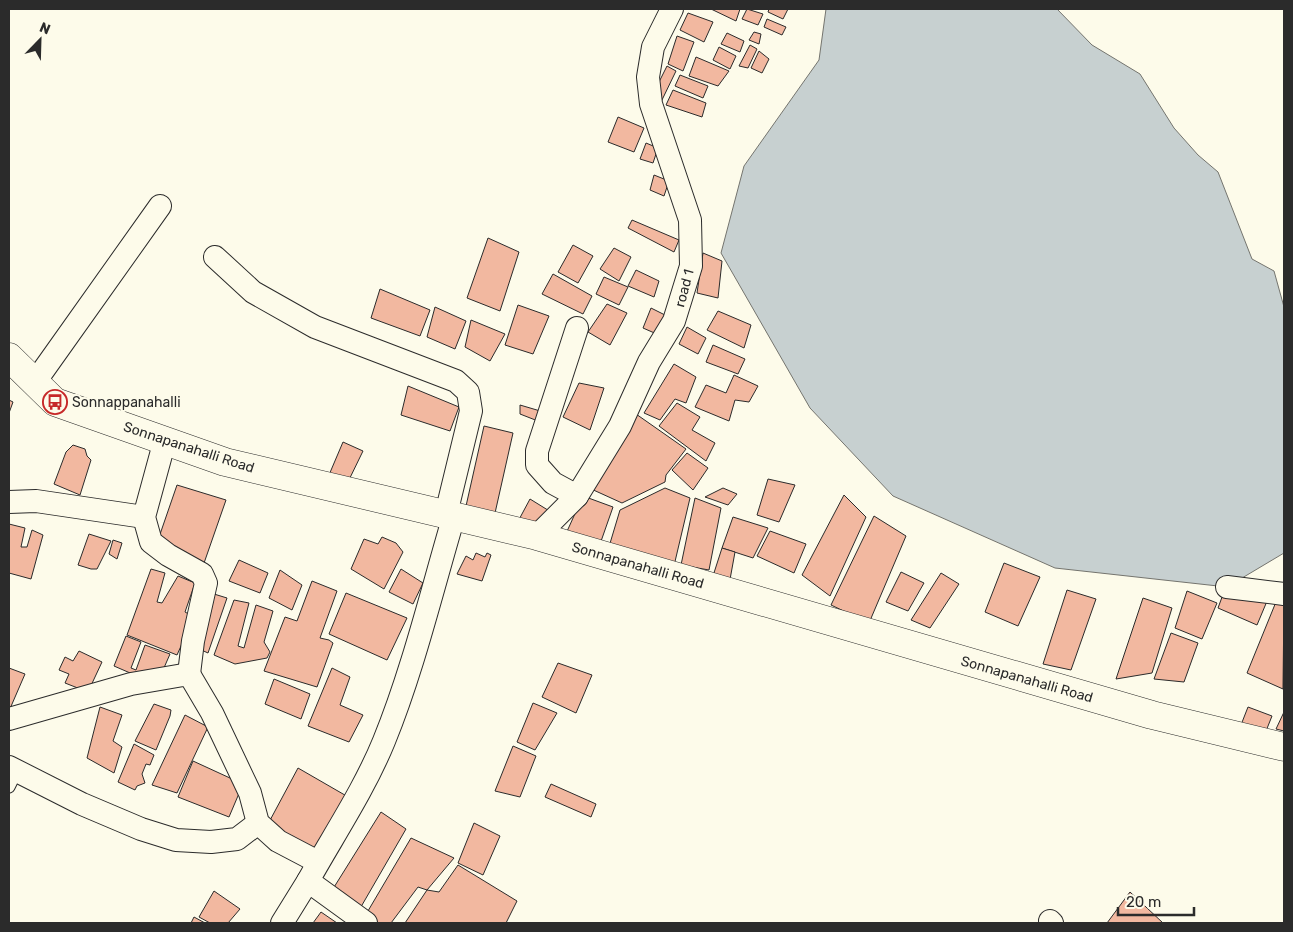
<svg xmlns="http://www.w3.org/2000/svg" width="1293" height="932" font-family="Rubik,sans-serif">
<rect width="100%" height="100%" fill="#fdfbea"/>
<polygon fill="#c7d0d0" stroke="#74746e" points="826,9 1057,9 1092,45 1140,74 1174,128 1198,155 1218,172 1252,259 1274,271 1284,307 1284,553 1227,587 1055,568 893,496 810,408 721,253 744,166 819,60"/>
<g fill="#f2b8a0" stroke="#2b2b2b">
<polygon points="711,9 740,9 736,21"/>
<polygon points="747,9 763,14 758,25 742,19"/>
<polygon points="769,9 788,9 783,19 768,12"/>
<polygon points="688,13 713,22 704,42 680,30"/>
<polygon points="767,19 786,27 782,35 764,27"/>
<polygon points="754,32 761,34 759,44 749,40"/>
<polygon points="727,33 744,41 740,52 721,44"/>
<polygon points="677,36 694,42 683,71 668,64"/>
<polygon points="750,45 757,49 748,68 739,66"/>
<polygon points="719,47 736,56 730,69 713,60"/>
<polygon points="759,51 769,59 762,73 751,68"/>
<polygon points="696,57 729,71 718,86 689,76"/>
<polygon points="667,66 676,71 661,102 655,90"/>
<polygon points="680,75 708,86 703,98 675,86"/>
<polygon points="673,90 706,103 702,117 666,105"/>
<polygon points="618,117 644,128 634,152 608,142"/>
<polygon points="646,143 658,148 653,163 640,159"/>
<polygon points="654,175 669,181 664,196 650,190"/>
<polygon points="632,220 679,240 674,252 628,228"/>
<polygon points="488,238 519,252 500,311 467,298"/>
<polygon points="573,245 593,256 578,283 558,272"/>
<polygon points="614,248 631,257 619,281 600,269"/>
<polygon points="703,253 722,261 718,298 697,293"/>
<polygon points="636,270 659,281 654,297 628,286"/>
<polygon points="553,274 592,296 583,314 542,294"/>
<polygon points="604,277 628,287 619,305 596,294"/>
<polygon points="380,289 430,310 420,336 371,318"/>
<polygon points="607,304 627,313 610,345 588,332"/>
<polygon points="518,305 549,316 533,354 505,345"/>
<polygon points="435,307 466,321 455,349 427,337"/>
<polygon points="651,308 667,316 659,335 643,328"/>
<polygon points="718,311 751,325 744,348 707,330"/>
<polygon points="471,320 505,334 490,361 465,347"/>
<polygon points="687,327 706,338 698,354 679,344"/>
<polygon points="713,345 745,359 738,374 706,362"/>
<polygon points="674,364 696,377 686,403 675,399 660,420 644,413"/>
<polygon points="734,375 758,386 749,402 735,400 729,421 695,407 706,385 726,393"/>
<polygon points="579,383 604,388 590,430 563,417"/>
<polygon points="408,386 459,407 450,431 401,415"/>
<polygon points="9,400 13,402 9,413"/>
<polygon points="677,403 700,417 692,430 715,443 706,461 659,426"/>
<polygon points="520,405 547,413 543,423 520,414"/>
<polygon points="636,414 686,449 666,475 665,482 622,503 589,488"/>
<polygon points="484,426 513,433 493,522 464,515"/>
<polygon points="343,442 363,451 346,486 326,482"/>
<polygon points="73,445 85,449 87,456 91,460 80,495 54,484 66,452"/>
<polygon points="687,453 708,468 693,490 672,470"/>
<polygon points="768,479 795,485 779,522 757,515"/>
<polygon points="177,485 226,500 203,566 157,543"/>
<polygon points="665,488 690,498 673,570 608,550 620,510"/>
<polygon points="723,488 737,494 728,505 705,497"/>
<polygon points="844,495 866,517 830,596 802,575"/>
<polygon points="583,496 613,507 599,547 564,538"/>
<polygon points="695,498 721,508 709,570 681,565"/>
<polygon points="530,499 551,512 536,533 515,527"/>
<polygon points="874,516 906,536 869,623 831,605"/>
<polygon points="733,517 768,528 753,558 722,548"/>
<polygon points="9,524 25,528 21,547 27,547 32,530 43,535 31,579 9,573"/>
<polygon points="770,531 806,544 794,573 757,556"/>
<polygon points="89,534 111,541 97,569 91,569 78,565"/>
<polygon points="382,537 396,543 403,552 384,589 351,569 364,539 378,544"/>
<polygon points="113,540 122,543 117,559 109,554"/>
<polygon points="722,548 735,552 729,585 712,579"/>
<polygon points="476,553 485,557 487,553 491,555 482,581 457,574 466,556 473,560"/>
<polygon points="239,560 268,573 260,593 229,581"/>
<polygon points="1004,563 1040,577 1018,626 985,612"/>
<polygon points="151,569 165,573 157,602 162,603 178,576 195,583 185,612 194,617 177,655 127,635"/>
<polygon points="401,569 423,583 413,604 389,592"/>
<polygon points="280,570 302,585 292,610 269,598"/>
<polygon points="901,572 924,583 908,611 886,602"/>
<polygon points="941,573 959,584 930,628 911,620"/>
<polygon points="312,581 337,591 320,638 329,640 333,643 317,687 264,671 285,617 297,621"/>
<polygon points="1225,589 1270,594 1257,625 1218,608"/>
<polygon points="1067,590 1096,599 1071,670 1043,664"/>
<polygon points="1187,591 1217,603 1202,639 1175,628"/>
<polygon points="346,593 407,618 387,660 329,634"/>
<polygon points="214,594 227,598 208,653 197,648"/>
<polygon points="1278,597 1284,598 1283,689 1247,673"/>
<polygon points="1143,598 1172,608 1152,673 1116,679"/>
<polygon points="234,600 249,603 238,646 244,648 256,605 273,611 264,642 270,652 267,658 235,664 214,655"/>
<polygon points="1171,633 1198,643 1184,682 1154,679"/>
<polygon points="126,636 141,642 131,668 136,670 145,645 170,654 160,677 144,679 114,666"/>
<polygon points="79,651 102,662 88,692 65,683 69,674 59,670 65,657 73,661"/>
<polygon points="558,663 592,675 576,713 542,697"/>
<polygon points="9,668 25,674 9,711"/>
<polygon points="332,668 350,677 340,705 363,715 349,742 308,726"/>
<polygon points="274,679 310,694 301,719 265,704"/>
<polygon points="533,703 557,713 535,750 517,742"/>
<polygon points="154,704 171,710 170,716 156,750 135,741"/>
<polygon points="100,707 122,715 113,741 122,747 114,773 87,758"/>
<polygon points="1248,707 1272,716 1264,736 1239,730"/>
<polygon points="1284,712 1284,731 1276,729"/>
<polygon points="185,715 208,727 177,793 152,785"/>
<polygon points="134,744 154,755 150,765 146,764 142,774 145,783 137,786 135,790 118,782"/>
<polygon points="513,746 536,756 520,797 495,791"/>
<polygon points="193,761 243,784 229,817 178,797"/>
<polygon points="298,768 350,798 318,851 268,824"/>
<polygon points="551,784 596,804 591,817 545,797"/>
<polygon points="381,812 406,829 358,912 331,892"/>
<polygon points="474,823 500,836 483,875 458,863"/>
<polygon points="411,838 454,858 427,890 418,887 391,923 374,923 365,916"/>
<polygon points="458,865 517,901 506,923 405,923 427,890 439,892"/>
<polygon points="214,891 240,909 228,923 210,923 199,917"/>
<polygon points="1130,892 1163,923 1107,923"/>
<polygon points="321,912 337,923 313,923"/>
<polygon points="194,917 205,923 191,923"/>
</g>
<g fill="none" stroke-linecap="round" stroke-linejoin="round">
<defs>
<polyline id="service" points="9,787 17,771"/>
<g id="minor">
<polyline points="215,257 253,292 315,327 456,381 468,392 471,411 446,514"/>
<polyline points="35,382 160,206"/>
<polyline points="165,440 144,517 151,542 168,555 202,574 206,583 193,641 189,674"/>
<polyline points="577,496 553,483 537,465 537,451 577,328"/>
<polyline points="9,502 36,501 144,517"/>
<polyline points="537,536 577,496 620,426 649,362 674,321 691,266 690,220 651,104 648,77 653,47 672,9"/>
<polyline points="1227,587 1284,594"/>
<polyline points="9,719 131,684 189,674 212,713 250,793 258,823 278,841 318,862"/>
<polyline points="9,767 82,804 141,829 176,840 211,842 237,839 258,823"/>
<polyline points="1050,921 1052,923"/>
<polyline points="282,923 308,881"/>
<path d="M366,923L308,881C333,836 364,790 384,741C413,670 432,590 454,516"/>
</g>
<polyline id="tertiary" points="9,357 55,402 225,462 537,536 1152,715 1284,747"/>
</defs>
<use href="#service" stroke="#2b2b2b" stroke-width="13"/>
<use href="#minor" stroke="#2b2b2b" stroke-width="24"/>
<use href="#tertiary" stroke="#2b2b2b" stroke-width="29"/>
<use href="#service" stroke="#fdfbea" stroke-width="11"/>
<use href="#minor" stroke="#fdfbea" stroke-width="22"/>
<use href="#tertiary" stroke="#fdfbea" stroke-width="28"/>
</g>
<defs>
<symbol id="bus-ring" viewBox="-11 -11 22 22"><circle r="9.5" fill="#fdfbea" stroke="#c62828" stroke-width="1.5"/><path d="M-5-6H5V4H4V6H2V4H-2V6H-4V4H-5ZM-3.5-4V0h7V-4ZM-3.5 1.2v1.5H-2V1.2ZM2 1.2v1.5H3.5V1.2Z" fill="#c62828"/></symbol>
</defs>
<g fill-rule="evenodd">
<use href="#bus-ring" x="41" y="388" width="28" height="28"/>
</g>
<g text-anchor="middle" stroke-width="4" stroke-linejoin="round" paint-order="stroke">
<g font-size="14" fill="#2b2b2b" stroke="#fdfbea">
<text transform="translate(684 288) rotate(-75)" y="5">road 1</text>
<text transform="translate(189 447) rotate(18)" y="5">Sonnapanahalli Road</text>
<text transform="translate(638 565) rotate(16)" y="5">Sonnapanahalli Road</text>
<text transform="translate(1027 679) rotate(16)" y="5">Sonnapanahalli Road</text>
</g>
<g font-size="14" fill="#2b2b2b" stroke="#fdfbea" text-anchor="start">
<text x="72" y="407">Sonnappanahalli</text>
</g>
</g>
<rect width="1293" height="932" fill="none" stroke="#2b2b2b" stroke-width="20"/>
<g transform="translate(40 40) rotate(23)" stroke="#fdfbea" stroke-width="4" paint-order="stroke">
<path d="M0-4L9 19L0 12L-9 19Z" fill="#2b2b2b"/>
<text y="-8" font-size="14" font-weight="bold" text-anchor="middle" fill="#2b2b2b">N</text>
</g>
<path d="M1118 907v8h76v-8" fill="none" stroke="#2b2b2b" stroke-width="2.5"/>
<text x="1126" y="907" font-size="15" fill="#2b2b2b" stroke="#fdfbea" stroke-width="4" paint-order="stroke">20 m</text>
</svg>
